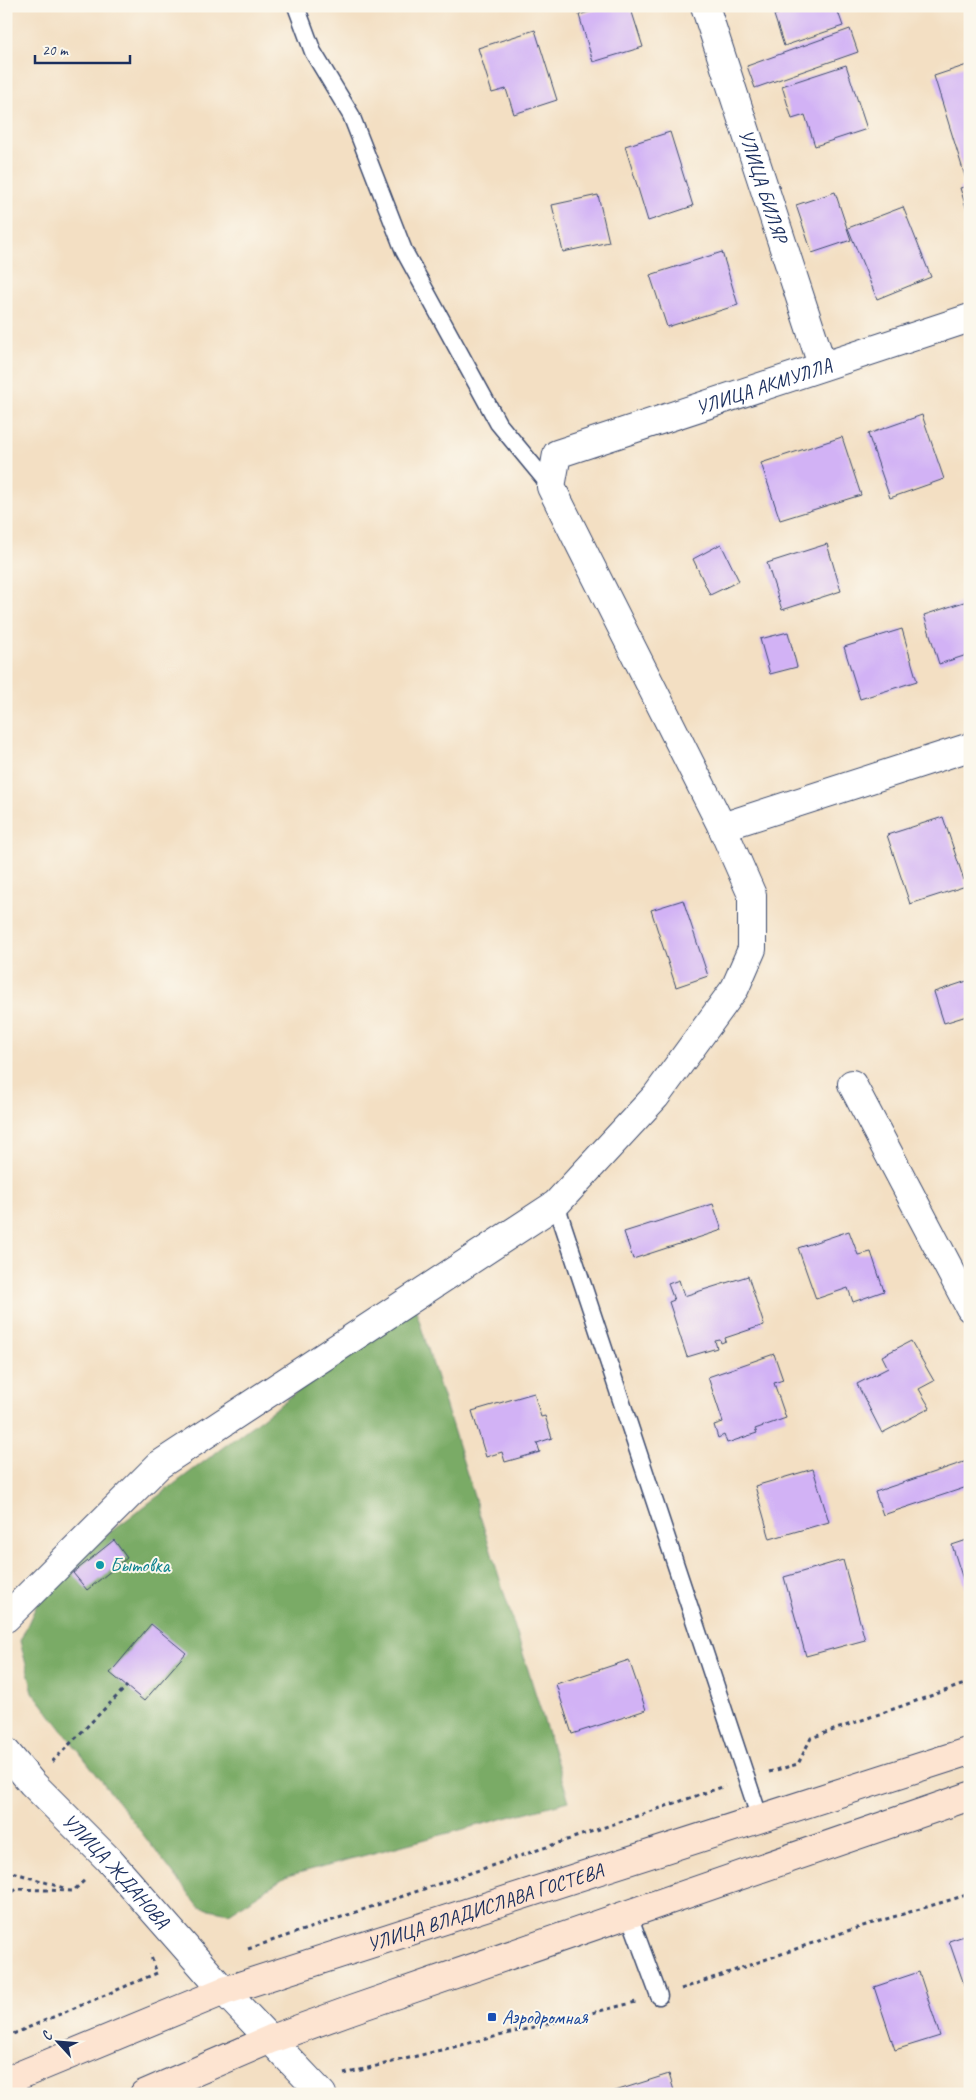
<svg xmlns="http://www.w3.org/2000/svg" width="976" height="2100" font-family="Caveat,sans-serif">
<rect width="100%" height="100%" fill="#fbf7ec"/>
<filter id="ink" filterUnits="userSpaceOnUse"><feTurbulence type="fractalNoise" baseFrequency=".02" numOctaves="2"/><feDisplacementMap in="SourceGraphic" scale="10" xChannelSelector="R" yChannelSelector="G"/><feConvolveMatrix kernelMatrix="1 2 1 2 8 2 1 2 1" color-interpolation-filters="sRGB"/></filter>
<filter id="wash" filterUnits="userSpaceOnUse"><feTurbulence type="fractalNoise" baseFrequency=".0096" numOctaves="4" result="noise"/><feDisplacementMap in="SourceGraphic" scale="20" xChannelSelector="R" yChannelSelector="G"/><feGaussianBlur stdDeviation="1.12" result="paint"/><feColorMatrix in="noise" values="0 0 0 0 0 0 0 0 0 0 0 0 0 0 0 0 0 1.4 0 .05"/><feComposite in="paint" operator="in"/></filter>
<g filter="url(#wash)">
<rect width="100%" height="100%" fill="#f3dfc3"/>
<polygon fill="#7aab66" stroke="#4a6d62" points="414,1304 569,1801 287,1876 229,1913 199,1907 33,1692 20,1641 49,1578"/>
<g id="blocks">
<g fill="#d2b2f5">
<polygon points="608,6 630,6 643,47 593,62 579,15"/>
<polygon points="800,6 836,6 843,26 784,46 774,15"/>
<polygon points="850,29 858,52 755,88 747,66"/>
<polygon points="535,30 557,100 514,114 506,89 492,93 478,48"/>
<polygon points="970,64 970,217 969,217 960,188 968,186 934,76"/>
<polygon points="846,65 867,129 815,146 805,115 792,119 782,86"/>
<polygon points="670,132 693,206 648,221 625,146"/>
<polygon points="835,192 851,240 812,253 796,205"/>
<polygon points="598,195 609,242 563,252 552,205"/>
<polygon points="903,207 931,277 877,299 848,228"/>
<polygon points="722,252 738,305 667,327 650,275"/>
<polygon points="922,415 944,479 890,498 868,434"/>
<polygon points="842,437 861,495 780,520 761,463"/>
<polygon points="721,544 739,581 710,595 693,559"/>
<polygon points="827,544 841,591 782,610 767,563"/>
<polygon points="970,600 970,654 939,664 924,615"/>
<polygon points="902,629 917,681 860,699 844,647"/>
<polygon points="788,632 797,667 770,674 760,639"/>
<polygon points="943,817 966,886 910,904 887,835"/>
<polygon points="683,900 708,976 676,987 651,910"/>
<polygon points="970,980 970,1015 944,1023 934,992"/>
<polygon points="713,1204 722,1230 633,1259 624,1232"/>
<polygon points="849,1231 858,1255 871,1252 884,1291 853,1302 848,1288 816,1299 798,1248"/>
<polygon points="748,1276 764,1325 725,1338 726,1341 721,1343 720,1340 715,1341 717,1348 687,1357 669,1302 674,1300 668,1284 679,1280 684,1296"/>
<polygon points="911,1341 934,1381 919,1389 930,1408 882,1433 857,1384 888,1368 882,1356"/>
<polygon points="774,1354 783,1380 774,1383 786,1418 755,1429 757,1433 727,1443 724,1435 718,1438 714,1425 723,1422 708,1377"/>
<polygon points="534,1393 541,1417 545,1416 552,1438 537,1443 540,1452 505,1462 502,1452 486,1457 472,1411"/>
<polygon points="970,1460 970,1486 883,1515 875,1492"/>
<polygon points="813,1469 829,1522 770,1539 755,1486"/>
<polygon points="970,1539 970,1595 968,1595 952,1545"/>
<polygon points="114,1540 127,1558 87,1590 73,1573"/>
<polygon points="843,1560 865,1640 806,1656 784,1577"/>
<polygon points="151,1624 186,1653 144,1701 110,1673"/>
<polygon points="629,1660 646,1710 572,1734 556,1684"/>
<polygon points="970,1934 970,1992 967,1993 949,1941"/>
<polygon points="919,1972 940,2036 895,2050 874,1987"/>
<polygon points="669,2074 675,2094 609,2094 609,2093"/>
</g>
</g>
</g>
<g filter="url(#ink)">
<use href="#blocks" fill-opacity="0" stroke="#3b496d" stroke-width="1"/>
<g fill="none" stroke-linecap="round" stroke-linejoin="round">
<defs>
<g id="service">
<polyline points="296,6 313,52 351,115 404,251 498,423 551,487"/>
<polyline points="556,1204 760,1819"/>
<polyline points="629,1915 659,1996"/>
</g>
<g id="minor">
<path id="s1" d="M705,6L822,365"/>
<polyline points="722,827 970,747"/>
<polyline points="852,1084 970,1308"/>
<path id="s2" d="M6,1618L159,1465L556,1204L656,1096L735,988L752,949V895L722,827L551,487L557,454L970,318"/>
</g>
<g id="tertiary">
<path id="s3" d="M6,1752L32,1783L108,1859L224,1991L322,2094"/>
</g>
<g id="secondary">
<path id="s4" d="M6,2081L224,1991L970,1751"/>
<polyline points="144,2094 271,2039 351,2010 970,1796"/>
</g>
</defs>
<use href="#service" stroke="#3b496d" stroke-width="19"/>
<use href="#minor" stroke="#3b496d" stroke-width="30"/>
<use href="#tertiary" stroke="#3b496d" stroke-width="30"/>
<use href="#secondary" stroke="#3b496d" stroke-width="30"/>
<g stroke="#3b496d" stroke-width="3" stroke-dasharray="4 4" stroke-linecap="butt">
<polyline points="52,1762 127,1686"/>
<polyline points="769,1772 798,1764 811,1738 970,1682"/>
<polyline points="6,1870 67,1889"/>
<polyline points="6,1896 17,1889 73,1891 86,1879"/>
<polyline points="248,1949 725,1786"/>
<polyline points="681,1989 853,1929 970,1894"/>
<polyline points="6,2037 157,1973 150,1954"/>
<polyline points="344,2074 636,2002"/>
<polyline points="261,2094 277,2090"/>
</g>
<use href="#service" stroke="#fff" stroke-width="16"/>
<use href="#minor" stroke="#fff" stroke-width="28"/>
<use href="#tertiary" stroke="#fff" stroke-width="28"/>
<use href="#secondary" stroke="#fde4d1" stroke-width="28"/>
</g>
</g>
<circle fill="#0f9aa8" stroke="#fbf7ec" stroke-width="2" cx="100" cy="1565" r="5"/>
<rect fill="#1a4fb4" stroke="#fbf7ec" stroke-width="2" x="487" y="2012" width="10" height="10" rx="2.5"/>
<g text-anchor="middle" stroke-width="4" stroke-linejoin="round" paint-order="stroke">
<g font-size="20" fill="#1b2f5e" stroke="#fbf7ec">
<text dy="7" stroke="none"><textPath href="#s1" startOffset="189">УЛИЦА БИЛЯР</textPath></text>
<text dy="7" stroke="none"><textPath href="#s2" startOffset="1775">УЛИЦА АКМУЛЛА</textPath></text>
<text dy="7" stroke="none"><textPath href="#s3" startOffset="162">УЛИЦА ЖДАНОВА</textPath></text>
<text dy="7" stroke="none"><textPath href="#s4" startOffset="510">УЛИЦА ВЛАДИСЛАВА ГОСТЕВА</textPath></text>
</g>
<g font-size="20" fill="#0d838f" stroke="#fbf7ec" text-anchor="start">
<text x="110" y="1572">Бытовка</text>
</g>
<g font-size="20" fill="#164399" stroke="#fbf7ec" text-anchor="start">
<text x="502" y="2024">Аэродромная</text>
</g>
</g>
<rect width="976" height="2100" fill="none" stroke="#fbf7ec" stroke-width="25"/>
<g transform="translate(58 2042) rotate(296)" stroke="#fbf7ec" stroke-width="4" paint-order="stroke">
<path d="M0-4L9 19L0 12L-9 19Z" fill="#1b2f5e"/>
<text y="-8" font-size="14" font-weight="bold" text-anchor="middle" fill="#1b2f5e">С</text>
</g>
<path d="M35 55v8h95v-8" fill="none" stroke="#1b2f5e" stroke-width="2.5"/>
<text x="42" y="55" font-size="15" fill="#1b2f5e" stroke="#fbf7ec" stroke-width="4" paint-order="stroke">20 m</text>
</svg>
